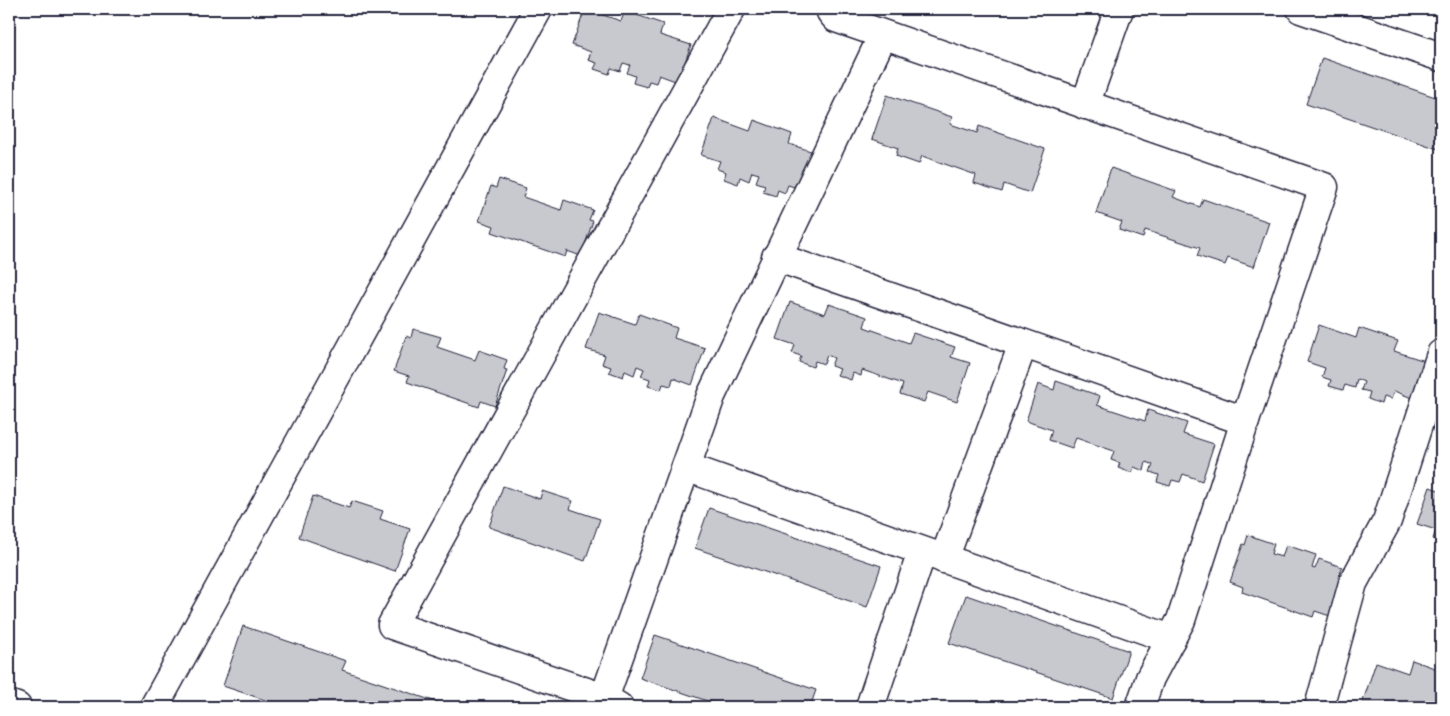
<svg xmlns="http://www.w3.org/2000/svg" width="1450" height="716" font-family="Delius,sans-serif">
<rect width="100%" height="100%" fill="#fff"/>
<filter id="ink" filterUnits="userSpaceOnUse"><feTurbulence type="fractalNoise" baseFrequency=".02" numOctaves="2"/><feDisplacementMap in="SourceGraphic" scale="10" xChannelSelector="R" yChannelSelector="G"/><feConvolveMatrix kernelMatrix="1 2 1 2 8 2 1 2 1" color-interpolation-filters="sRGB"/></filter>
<g filter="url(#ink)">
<g fill="#c8c8cf" stroke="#22223b">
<polygon points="585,9 621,21 625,11 663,24 660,35 691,45 678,82 659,75 656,83 649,81 647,87 633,83 635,76 627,73 630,65 623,63 620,71 611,68 609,74 594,69 597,63 588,60 591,52 572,45"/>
<polygon points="1322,58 1441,99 1441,150 1306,104"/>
<polygon points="887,95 952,117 950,124 977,133 979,126 1045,149 1030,193 1004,184 1002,192 974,183 976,175 922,156 919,164 896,156 898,148 872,139"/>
<polygon points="714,118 750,131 754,120 792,134 789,144 820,154 807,191 788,185 785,193 778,190 776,196 763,192 765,185 756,182 759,174 752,172 749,181 740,177 738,184 724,179 726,172 717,169 720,161 701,155"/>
<polygon points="1111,168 1176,191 1173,197 1200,207 1203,199 1269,222 1254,267 1228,258 1225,265 1197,256 1200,248 1145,230 1143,238 1119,230 1122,222 1096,213"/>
<polygon points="499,179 526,188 523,197 561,210 564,200 593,210 589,220 593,221 581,256 567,251 565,257 492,232 494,226 479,221 491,186 496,188"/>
<polygon points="790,302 825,314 829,304 867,317 864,327 909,343 913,333 955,347 951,357 970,363 957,402 928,392 924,402 900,394 903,384 862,370 861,376 853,373 851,380 837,375 840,369 831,366 834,358 827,355 824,364 815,361 813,367 799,362 801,356 792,353 795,345 777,339"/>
<polygon points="599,312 635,324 639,314 677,328 674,338 705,348 692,385 673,378 671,386 663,384 661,390 648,386 650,379 641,376 644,369 637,366 634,375 625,371 623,377 609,372 611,367 602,364 605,355 586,349"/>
<polygon points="1319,325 1356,338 1359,328 1398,341 1394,351 1425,361 1412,398 1394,391 1391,399 1383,397 1381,404 1368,399 1370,392 1361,390 1364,382 1357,379 1355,388 1345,385 1343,390 1329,386 1331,380 1322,377 1325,368 1307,362"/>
<polygon points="413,329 441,337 437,347 475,360 479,350 507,360 504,369 507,370 495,406 481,401 479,407 407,382 409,376 394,371 406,336 411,338"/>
<polygon points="1056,381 1100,396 1097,405 1145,421 1148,410 1187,423 1183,434 1214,444 1202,481 1183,474 1180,482 1172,480 1170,486 1157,482 1159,475 1150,472 1153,465 1146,462 1144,471 1134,467 1132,473 1118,468 1120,463 1111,460 1114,451 1076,438 1072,448 1049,440 1052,430 1026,421 1038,384 1054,390"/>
<polygon points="503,486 540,499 542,491 573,501 570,509 600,519 585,561 489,527"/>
<polygon points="1430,487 1441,491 1441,541 1433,539 1436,530 1417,524"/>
<polygon points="313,496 349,508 352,501 383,511 380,519 410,529 395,571 299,537"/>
<polygon points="709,508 881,566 867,607 695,548"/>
<polygon points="1248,535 1274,544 1271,554 1282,557 1286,545 1316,555 1312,568 1315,569 1319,559 1342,567 1339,577 1343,578 1330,616 1315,611 1313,617 1242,592 1243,587 1230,582 1243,544 1245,545"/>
<polygon points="966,595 1129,651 1113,698 949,643"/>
<polygon points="243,626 346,661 342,670 451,707 286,707 223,686"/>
<polygon points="655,635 816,690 810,707 725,707 640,678"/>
<polygon points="1412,660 1440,670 1436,682 1441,684 1441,707 1371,707 1362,704 1376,662 1408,673"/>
</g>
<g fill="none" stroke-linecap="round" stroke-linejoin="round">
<defs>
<g id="minor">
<polyline points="832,9 831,12 836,18 1324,187 1245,421"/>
<polyline points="1301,9 1441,57"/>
<polyline points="1085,105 1119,9"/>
<polyline points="776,257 1245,421 1181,620 1150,678 1140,707"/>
<polyline points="686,467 1171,639"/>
<polyline points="944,559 1023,344"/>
<polyline points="154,707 538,9"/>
<polyline points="601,707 711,396 883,35"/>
<polyline points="619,707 604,698 392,625 731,9"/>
<polyline points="870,707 922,552"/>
<polyline points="1319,707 1353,583 1387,521 1441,354"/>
</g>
<polyline id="major" points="9,704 17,707"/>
</defs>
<use href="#minor" stroke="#22223b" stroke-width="31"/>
<use href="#major" stroke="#22223b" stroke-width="31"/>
<use href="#minor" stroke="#fff" stroke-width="28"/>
<use href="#major" stroke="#fff" stroke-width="28"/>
</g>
</g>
<rect width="1450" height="716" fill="none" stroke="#fff" stroke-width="30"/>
<rect x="15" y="15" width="1420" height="686" fill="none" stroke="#22223b" stroke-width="2" filter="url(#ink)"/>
</svg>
